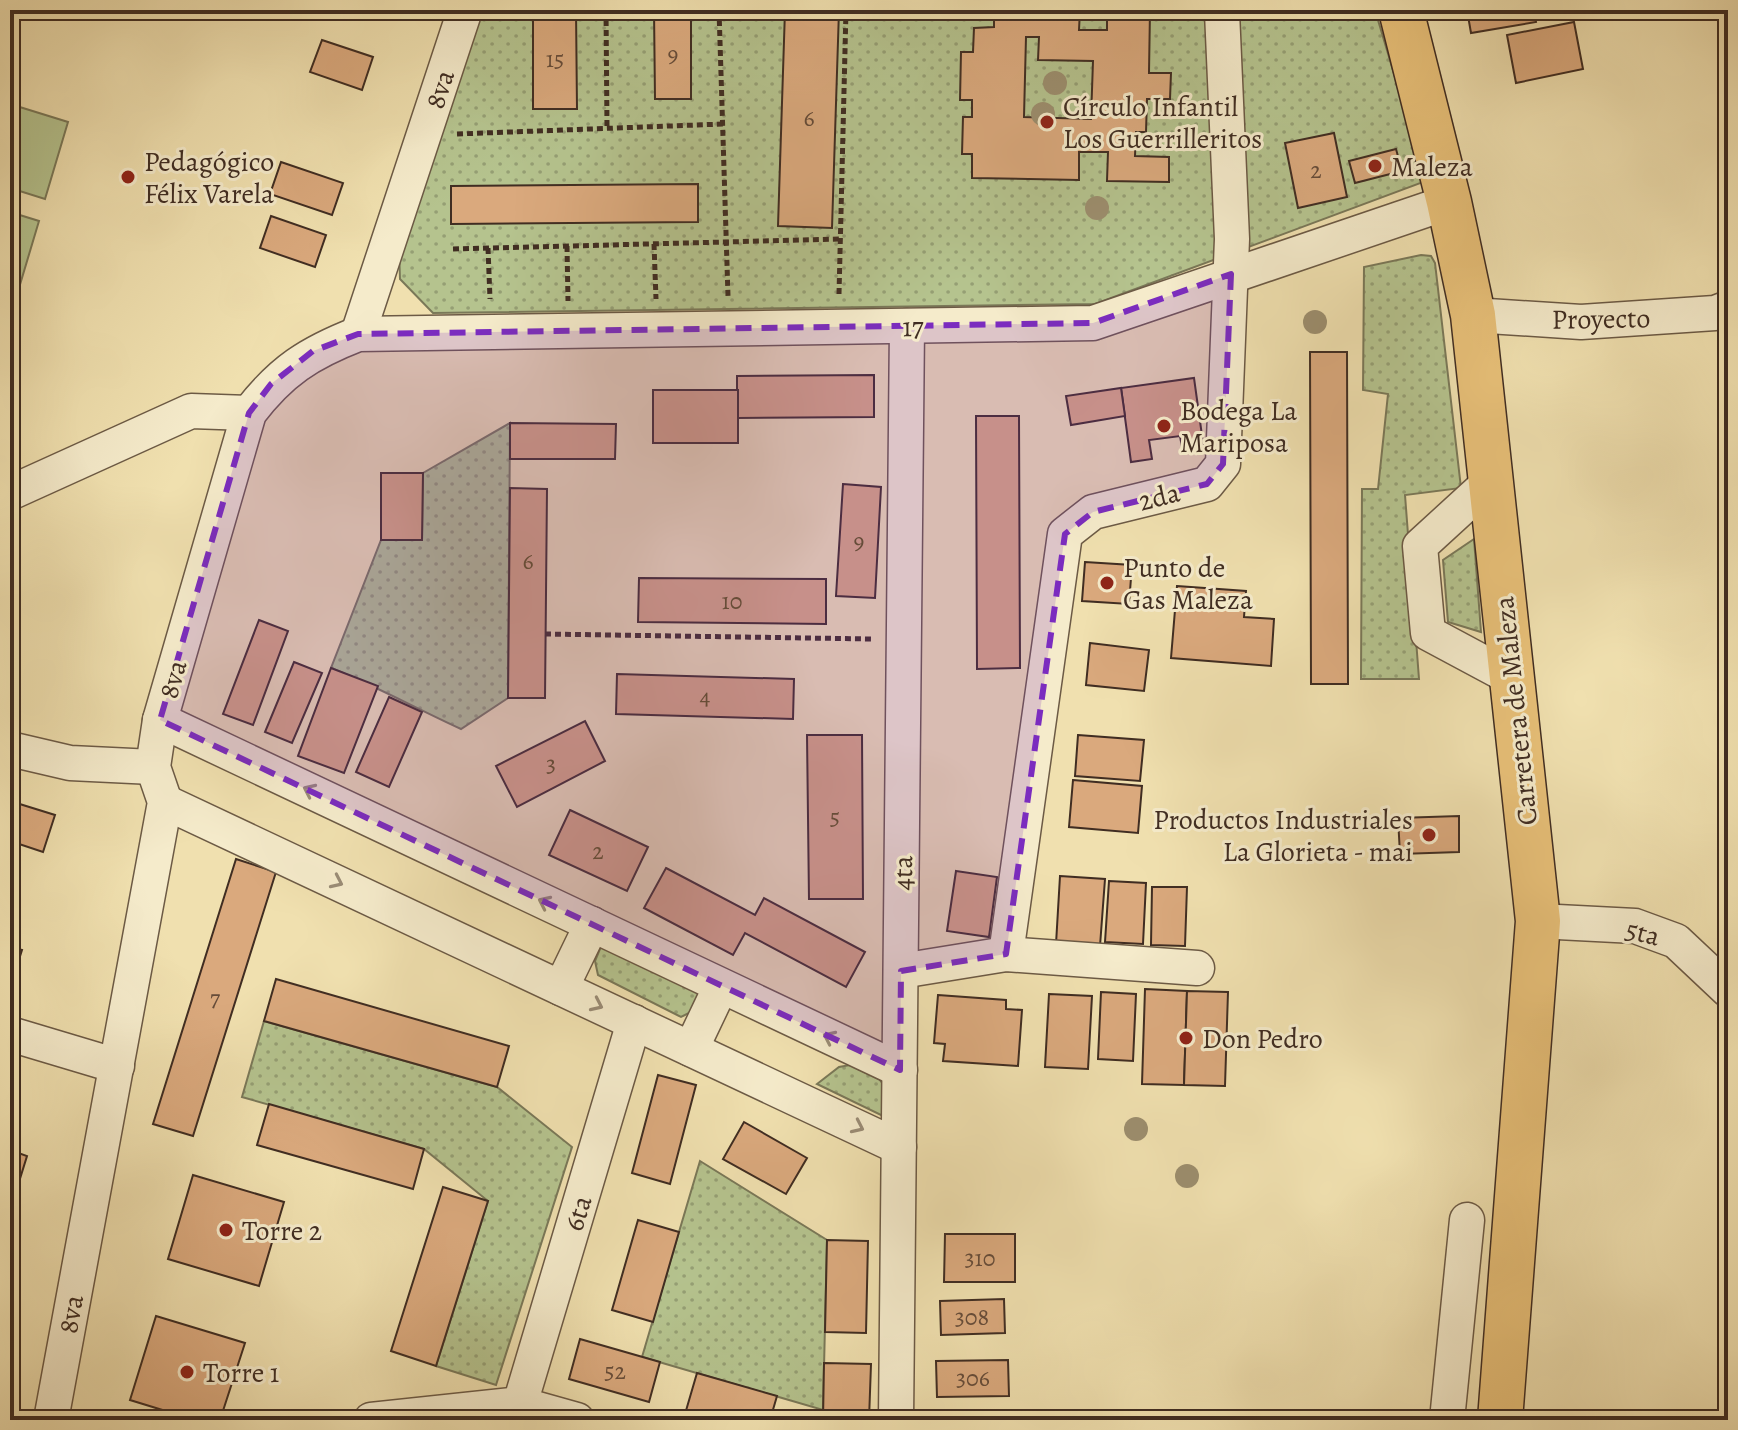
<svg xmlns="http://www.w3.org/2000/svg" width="1738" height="1430" font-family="Alegreya,serif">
<defs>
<pattern id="grass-dots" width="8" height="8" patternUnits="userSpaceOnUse" patternTransform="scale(2)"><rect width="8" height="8" fill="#b5c38e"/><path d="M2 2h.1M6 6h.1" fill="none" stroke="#959f74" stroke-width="1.8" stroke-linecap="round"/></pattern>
</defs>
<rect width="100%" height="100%" fill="#f0e0af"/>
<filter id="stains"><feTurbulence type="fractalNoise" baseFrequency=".0025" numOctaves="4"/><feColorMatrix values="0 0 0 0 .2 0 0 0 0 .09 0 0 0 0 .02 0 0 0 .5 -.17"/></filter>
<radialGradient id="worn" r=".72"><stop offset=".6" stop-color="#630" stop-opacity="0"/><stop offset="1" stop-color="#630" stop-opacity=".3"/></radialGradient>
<g fill="url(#grass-dots)" stroke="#7a7858" stroke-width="2">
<polygon points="480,10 1375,10 1426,181 1095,304 433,313 400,279 399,248"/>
<polygon points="1421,255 1431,256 1435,263 1461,488 1405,495 1419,679 1361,679 1362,489 1378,489 1388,394 1363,390 1364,267"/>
<path d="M510,423L508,698L461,729C417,709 376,686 331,668L381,540H422L423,473Z"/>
<polygon points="1474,539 1481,632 1448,622 1443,560"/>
<polygon points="602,944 701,993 693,1011 681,1017 598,975 595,961"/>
<polygon points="264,1021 497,1087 572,1147 496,1385 436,1366 488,1201 424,1149 242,1097"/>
<polygon points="850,1065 879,1079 886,1088 883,1116 817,1084 839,1067"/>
<polygon points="700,1161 827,1240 823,1410 642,1357"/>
</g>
<g fill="#b5c38e" stroke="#7a7858" stroke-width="2">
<polygon points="10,104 68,122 45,199 10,188"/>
<polygon points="10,212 39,221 16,298 10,296"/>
</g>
<g fill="#daa97d" stroke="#402d22" stroke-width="2" fill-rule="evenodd">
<polygon points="533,10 576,10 577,109 533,109"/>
<polygon points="654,10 691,10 691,99 655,99"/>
<polygon points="785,10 839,10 832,228 778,226"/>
<path d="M994,10H1080L1079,30H1107V10H1150L1149,73H1171L1170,99H1147L1146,132H1136L1135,156L1169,157V182L1107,181L1108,152H1079V180L972,178V154H962L963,117H972V100H960L961,52H973L974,28L994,27ZM1026,37H1039L1038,60L1093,61L1091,119L1024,117Z"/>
<polygon points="1467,10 1534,10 1536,22 1471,33"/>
<polygon points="1574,22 1583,69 1516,83 1507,35"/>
<polygon points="322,40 373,57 362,90 310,72"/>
<polygon points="1334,133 1347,197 1298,208 1285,143"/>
<polygon points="1396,149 1402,171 1355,183 1349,161"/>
<polygon points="281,162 343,183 332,215 270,194"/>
<polygon points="698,184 698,222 451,224 451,186"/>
<polygon points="271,216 326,235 315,267 260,248"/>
<polygon points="1310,352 1347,352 1348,684 1311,684"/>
<polygon points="874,375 874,417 737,418 737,376"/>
<polygon points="1194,378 1204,450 1183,453 1180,436 1149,440 1152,459 1131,462 1121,388"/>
<polygon points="1121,388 1125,416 1071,425 1066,396"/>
<rect x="653" y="390" width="85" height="53"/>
<polygon points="976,416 1019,416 1020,668 977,669"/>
<polygon points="510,423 616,424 615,459 510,459"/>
<polygon points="381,473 423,473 422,540 381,540"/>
<polygon points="843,484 881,487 875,598 836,596"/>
<polygon points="510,488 547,489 545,698 508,698"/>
<polygon points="1085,562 1132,565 1129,604 1082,601"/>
<polygon points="639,578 826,579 826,624 638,622"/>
<polygon points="1177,586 1246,591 1244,617 1274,619 1271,666 1171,658"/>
<polygon points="259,620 288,631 253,725 223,714"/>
<polygon points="1090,643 1149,650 1144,691 1086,685"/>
<polygon points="294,662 322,673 292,743 265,732"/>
<polygon points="331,668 378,686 344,773 298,756"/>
<polygon points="617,674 794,679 793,719 616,714"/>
<polygon points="389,697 422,712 389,787 356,772"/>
<polygon points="585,721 605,761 517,807 496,766"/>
<polygon points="807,735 862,735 863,899 809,899"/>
<polygon points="1078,735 1144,740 1140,781 1075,776"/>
<polygon points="1073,780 1142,786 1138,833 1069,827"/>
<polygon points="10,801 55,815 43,852 10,841"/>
<polygon points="570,810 648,847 627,891 549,855"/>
<polygon points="1459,816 1459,852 1400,854 1398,818"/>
<polygon points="236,859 276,872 193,1136 153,1124"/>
<polygon points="666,868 755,915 764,898 865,952 846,987 745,933 733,955 644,908"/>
<polygon points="956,871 997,877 989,937 947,931"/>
<polygon points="1060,876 1105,879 1100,946 1056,944"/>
<polygon points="1109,881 1146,883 1143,944 1105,942"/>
<polygon points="1152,887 1187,887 1185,946 1151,945"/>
<polygon points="10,947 22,950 10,988"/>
<polygon points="276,979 509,1046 497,1087 264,1021"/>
<polygon points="1145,989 1187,991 1184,1085 1142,1084"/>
<polygon points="1187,991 1228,992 1225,1086 1184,1085"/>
<polygon points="1101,992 1136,994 1133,1061 1098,1059"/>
<polygon points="1049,994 1092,996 1088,1069 1045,1067"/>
<polygon points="938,995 1006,1000 1006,1009 1022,1010 1018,1066 943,1061 945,1044 934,1043"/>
<polygon points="658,1075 696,1085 670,1184 632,1173"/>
<polygon points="269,1104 424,1149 413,1189 257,1145"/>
<polygon points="744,1122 807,1158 786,1194 723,1159"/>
<polygon points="10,1150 27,1156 10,1211"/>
<polygon points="193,1175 284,1202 259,1286 168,1259"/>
<polygon points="443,1187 488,1201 436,1366 391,1351"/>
<polygon points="638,1220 679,1232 653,1322 612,1310"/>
<polygon points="945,1234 1015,1234 1015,1282 944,1282"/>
<polygon points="827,1240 868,1241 866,1333 825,1332"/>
<polygon points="1004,1299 1005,1333 941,1335 940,1301"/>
<polygon points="156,1316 245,1343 220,1420 195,1420 130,1400"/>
<polygon points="580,1339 660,1362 649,1402 569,1379"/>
<polygon points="1008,1360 1009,1396 937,1397 936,1361"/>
<polygon points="824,1363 871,1364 869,1420 823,1420"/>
<polygon points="697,1373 777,1396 770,1420 706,1420 685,1414"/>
</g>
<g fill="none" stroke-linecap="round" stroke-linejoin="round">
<defs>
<g id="minor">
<polyline points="1473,315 1581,322 1715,313 1728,308"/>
<polyline points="358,334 465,10"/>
<polyline points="1491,481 1420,546 1428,633 1512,678"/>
<polyline points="10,493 191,411 249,413"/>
<polyline points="160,720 900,1070"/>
<polyline points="10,749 70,763 153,767"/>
<polyline points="165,802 899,1147"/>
<polyline points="1538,921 1635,926 1676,941 1728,990"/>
<polyline points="1006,954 1065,534 1093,512 1207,484 1223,464 1232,239 1222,12"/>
<polyline points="901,971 1006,954 1197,968"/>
<polyline points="561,988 592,924"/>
<polyline points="10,1034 117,1066"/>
<polyline points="691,1049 721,986"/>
<polyline points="520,1404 634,1022"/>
<path d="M51,1420L165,802L153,767L160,720L249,413C281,371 309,353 358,334L1093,323L1449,202"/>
<polyline points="371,1420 520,1404 577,1420"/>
<polyline points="896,1420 907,326"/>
<polyline points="1447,1420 1467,1220"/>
</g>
<polyline id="major" points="1401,10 1449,202 1473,315 1538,921 1500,1420"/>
</defs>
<use href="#minor" stroke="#6c5a45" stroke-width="37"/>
<use href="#major" stroke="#402d22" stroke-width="47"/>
<g stroke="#402d22" stroke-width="5" stroke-dasharray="6 4" stroke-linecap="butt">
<polyline points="606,10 607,128"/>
<polyline points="719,10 728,296"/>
<polyline points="457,134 723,124"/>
<polyline points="654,244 656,299"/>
<polyline points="567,246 568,301"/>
<polyline points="488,248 490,299"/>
<polyline points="453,249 841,239"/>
<polyline points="839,294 846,10"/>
<polyline points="545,634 872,639"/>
</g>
<use href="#minor" stroke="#f5ebcb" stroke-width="34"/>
<use href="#major" stroke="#e8c078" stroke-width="44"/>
</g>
<g fill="#9c8e6e">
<circle cx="1055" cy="83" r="12"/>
<circle cx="1043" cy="114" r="12"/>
<circle cx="1097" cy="208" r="12"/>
<circle cx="1315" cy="322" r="12"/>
<circle cx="1136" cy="1129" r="12"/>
<circle cx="1187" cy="1176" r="12"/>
</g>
<defs><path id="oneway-chevron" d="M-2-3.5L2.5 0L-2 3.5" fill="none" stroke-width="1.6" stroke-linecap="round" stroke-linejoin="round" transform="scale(2)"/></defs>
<g stroke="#9a8c76">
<use href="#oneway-chevron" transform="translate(309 790) rotate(-155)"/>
<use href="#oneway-chevron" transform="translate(337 882) rotate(25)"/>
<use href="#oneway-chevron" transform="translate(544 902) rotate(-155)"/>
<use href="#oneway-chevron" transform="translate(597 1005) rotate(25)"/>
<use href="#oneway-chevron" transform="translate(829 1037) rotate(-155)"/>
<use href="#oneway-chevron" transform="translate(858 1127) rotate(25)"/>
</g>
<path fill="#7b2cbf" fill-opacity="0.2" stroke="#7b2cbf" stroke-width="6" stroke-dasharray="16 10" stroke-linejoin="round" d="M1231,274L1223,464L1207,484L1093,512L1065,534L1006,954L901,971L900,1070L160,720L249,413L271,384L313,351L358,334L1093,323Z"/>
<g fill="#8f2418" stroke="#f5ebcb" stroke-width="3">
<circle cx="1047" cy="122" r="8"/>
<circle cx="1375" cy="166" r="8"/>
<circle cx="128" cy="177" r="8"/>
<circle cx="1164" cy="426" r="8"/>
<circle cx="1107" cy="583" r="8"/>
<circle cx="1429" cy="835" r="8"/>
<circle cx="1186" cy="1038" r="8"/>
<circle cx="226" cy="1230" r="8"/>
<circle cx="187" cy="1372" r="8"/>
</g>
<g text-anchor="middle" stroke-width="6" stroke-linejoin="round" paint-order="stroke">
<g font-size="24" fill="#664c39">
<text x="673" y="62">9</text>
<text x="555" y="67">15</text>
<text x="809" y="126">6</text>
<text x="1316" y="178">2</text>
<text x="859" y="549">9</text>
<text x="528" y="569">6</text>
<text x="732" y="609">10</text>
<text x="705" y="704">4</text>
<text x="551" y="772">3</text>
<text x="835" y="825">5</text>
<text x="598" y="859">2</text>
<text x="215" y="1006">7</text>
<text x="980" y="1266">310</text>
<text x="972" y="1325">308</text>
<text x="615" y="1379">52</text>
<text x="973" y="1386">306</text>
</g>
<g font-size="28" fill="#402d22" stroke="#f5ebcb">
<text transform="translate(439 89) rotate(-72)" y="10">8va</text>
<text transform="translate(1601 318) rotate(-1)" y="10">Proyecto</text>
<text transform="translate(913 326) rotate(-1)" y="10">17</text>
<text transform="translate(1159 496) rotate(-14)" y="10">2da</text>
<text transform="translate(172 679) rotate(-74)" y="10">8va</text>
<text transform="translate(1515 711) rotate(-96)" y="10">Carretera de Maleza</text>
<text transform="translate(902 873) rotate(-89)" y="10">4ta</text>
<text transform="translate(1643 932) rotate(14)" y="10">5ta</text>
<text transform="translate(577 1213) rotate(-73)" y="10">6ta</text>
<text transform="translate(70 1314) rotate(-80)" y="10">8va</text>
</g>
<g font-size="28" fill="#402d22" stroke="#f5ebcb" text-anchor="start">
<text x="1063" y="116">Círculo Infantil<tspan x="1063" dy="32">Los Guerrilleritos</tspan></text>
<text x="144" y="171">Pedagógico<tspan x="144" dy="32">Félix Varela</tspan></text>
<text x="1391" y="176">Maleza</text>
<text x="1180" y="420">Bodega La<tspan x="1180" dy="32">Mariposa</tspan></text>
<text x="1123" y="577">Punto de<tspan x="1123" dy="32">Gas Maleza</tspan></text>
<text x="1413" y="829" text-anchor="end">Productos Industriales<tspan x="1413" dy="32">La Glorieta - mai</tspan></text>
<text x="1202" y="1048">Don Pedro</text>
<text x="242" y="1240">Torre 2</text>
<text x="203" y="1382">Torre 1</text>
</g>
</g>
<rect width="1738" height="1430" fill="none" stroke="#f0e0af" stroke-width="40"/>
<rect x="12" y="12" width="1714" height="1406" fill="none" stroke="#402d22" stroke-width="4"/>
<rect x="20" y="20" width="1698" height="1390" fill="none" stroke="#402d22" stroke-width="2"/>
<rect width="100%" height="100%" filter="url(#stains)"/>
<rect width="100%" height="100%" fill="url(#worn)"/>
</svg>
